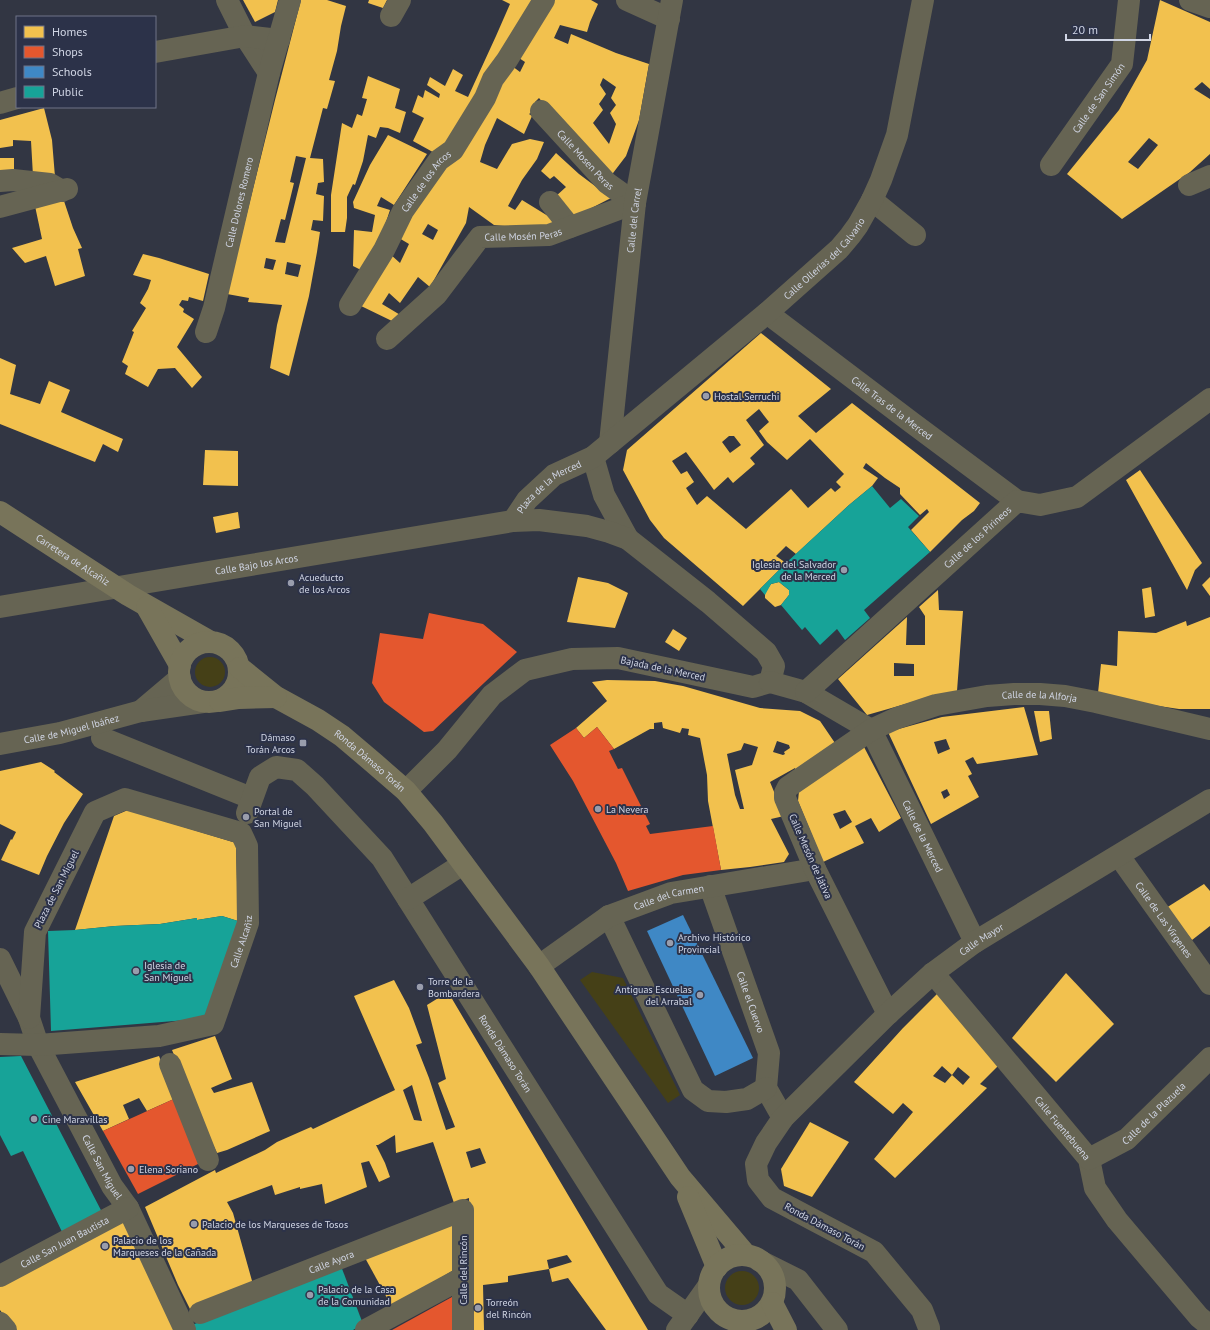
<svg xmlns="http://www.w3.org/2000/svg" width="1210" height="1330" font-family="'PT Sans',sans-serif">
<rect width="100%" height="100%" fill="#323643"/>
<g fill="#454017">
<circle cx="210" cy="672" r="15"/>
<polygon points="592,972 623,978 680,1095 668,1103 580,980"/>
<circle cx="742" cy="1288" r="17"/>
</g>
<g fill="#f2c14e" fill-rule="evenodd">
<polygon points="243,0 278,0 275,12 255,22"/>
<path d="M301,0H327L346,6L341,26L337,51L329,80L335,81L327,109L323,108L310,158L323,159L324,182L318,183L316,194L324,196L323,221L313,220L311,230L320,232L317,252L309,296L289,376L270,368L277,325L282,305L248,302L249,298L227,294L275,100ZM296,156L306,158L285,243L275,242L281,219L285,220L294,183L290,182ZM266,258L276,260L273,270L264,268ZM287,262L301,265L298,277L285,274Z"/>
<polygon points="369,0 387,0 383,8 368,3"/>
<polygon points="502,0 534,0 440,156 413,141 424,118 412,112 418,95 423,98 425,90 439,98 440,94 427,85 430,77 445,86 453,69 463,75 455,91 468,97 496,36 510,4"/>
<path d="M554,0H591L598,4L590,22L587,32L560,25L554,38L568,44L571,34L616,53L649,64L639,120L626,156L610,177L570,135L539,98L535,102L539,107L529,114L532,116L524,134L497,118L485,145L480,162L497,169L512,144L530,139L544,142L537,159L522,180L508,206L515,210L522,200L561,224L540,229L494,225L469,207L466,223L430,287L418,277L400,303L389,293L382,304L402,316L392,321L359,305L390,254L400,263L409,244L399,238L422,199L508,63L520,72L525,62L519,58ZM603,78L616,87L611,98L616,105L610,113L616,124L609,144L593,123L603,110L599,104L606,94L600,85ZM428,224L438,230L433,240L422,234Z"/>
<path d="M1160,0L1210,22V89L1202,82L1194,89L1210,99V154L1190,172L1122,219L1067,174L1119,110L1147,60ZM1149,138L1158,145L1138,169L1128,162Z"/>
<polygon points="368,76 400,89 395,108 406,112 400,133 388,128 380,127 376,138 368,135 363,161 355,185 353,184 347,197 347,218 345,232 331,232 331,195 342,123 352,128 357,114 362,116 367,99 362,98"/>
<polygon points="44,108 52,140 55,177 33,176 31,141 13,140 13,146 0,148 0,120"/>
<polygon points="388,135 427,154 394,205 381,197 377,206 390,210 382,234 361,270 353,266 354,230 372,232 375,215 354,208 353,202 370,165"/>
<polygon points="556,153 579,174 611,198 570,219 555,197 566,187 554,176 550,179 541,171"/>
<polygon points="0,158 14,158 14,172 0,175"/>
<polygon points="63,198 73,228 82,248 78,249 85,276 55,286 46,256 25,263 12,248 42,239 35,206"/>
<polygon points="143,254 159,258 209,274 203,301 189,297 188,301 182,300 179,305 184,309 183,312 194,319 177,347 202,377 192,388 175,368 158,369 148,387 125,374 128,366 122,362 134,332 132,331 146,308 140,303 148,289 151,280 133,275"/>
<path d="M761,333L831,389L798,416L816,433L852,403L980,503L974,511L962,520L930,552L911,530L929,512L927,509L920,515L900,494V488L885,478L866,463L863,468L878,478L872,486L849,505L796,554L786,546L776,556L786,563L743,606L664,538L650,520L623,470L627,450ZM759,409L769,422L759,431L767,442L787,460L810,439L844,474L836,482L841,487L835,492L831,488L808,508L791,489L746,529L707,496L697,505L686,488L694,482L687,471L681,474L672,461L686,452L714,490L728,477L733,483L755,464L750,458L764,445L746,420ZM729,436H734L741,445L730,453L722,442Z"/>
<polygon points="0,358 16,365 10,394 40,404 49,381 70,390 61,412 123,439 118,452 103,444 95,462 0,424"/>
<polygon points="205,450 238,451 238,486 203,485"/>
<polygon points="1140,470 1202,563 1195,570 1187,590 1126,480"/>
<polygon points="238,512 240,528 216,533 213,517"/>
<polygon points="578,577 608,583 603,608 608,583 628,593 615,628 567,622"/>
<polygon points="1210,577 1210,596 1202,585"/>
<polygon points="779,582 789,590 789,595 781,605 775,607 765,598 765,593 771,584"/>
<polygon points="1151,587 1155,616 1145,618 1142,589"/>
<path d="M938,590L939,610L963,611L957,691L937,695L867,715L838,679L907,617L906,645H925V616L919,607ZM894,663L914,664V676H894Z"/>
<polygon points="1210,617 1210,709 1179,709 1152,705 1098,693 1101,664 1117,666 1118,631 1156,633 1186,621 1187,626"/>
<polygon points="673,629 687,638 679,651 665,642"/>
<path d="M607,680L655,681L683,686L760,708L800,711L820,721L837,746L796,771L795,768L770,782L784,816L771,819L789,854L784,862L750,867L721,870L708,801L707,775L700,738L688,735L689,729L682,728L680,733L663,728L662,722L654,723V729H650L614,749L597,727L584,738L576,728L607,701L592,682ZM777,741L789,745L790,748L784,752L785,754L783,755L773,752ZM744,743L758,747L752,765L735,770L744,809H740L735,795L727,754L741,750Z"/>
<path d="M1024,707L1038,755L977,764L973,757L965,761L972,774L968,776L979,797L931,824L888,732L942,717ZM946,739L950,749L938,754L934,742ZM947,789L950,795L944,799L941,792Z"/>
<polygon points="1034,711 1049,711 1052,739 1040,742"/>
<path d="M864,747L901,818L879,832L871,818L855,826L864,843L823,862L798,801L799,791ZM845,810L852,822L840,829L833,814Z"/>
<polygon points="41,762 55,771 54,772 83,794 64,823 47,856 39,875 1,860 11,839 12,840 16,832 0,824 0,771"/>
<polygon points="128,810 236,843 238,921 222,916 197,920 197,918 160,924 115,926 75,930 114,816"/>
<polygon points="1204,884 1210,891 1210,926 1192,940 1166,908"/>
<polygon points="1066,973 1114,1024 1056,1082 1012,1038"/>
<path d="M394,980L409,1008L422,1043L416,1045L429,1078L446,1130L455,1127L438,1083L446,1079L427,1005L448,992L648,1330H606L568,1278L552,1282L549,1269L572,1262L567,1255L547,1260L549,1269L508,1276V1282L483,1285L484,1330H472L469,1198L454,1203L433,1142L396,1153L395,1135L378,1145H376L385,1163L390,1177L379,1182L369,1161L361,1163L367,1187L355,1192L325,1204L322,1184L300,1189V1187L275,1195L272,1185L227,1202L233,1213L254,1288L190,1309L178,1285L145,1207L215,1170L216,1173L265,1150L277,1142L311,1127L313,1129L395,1090L354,996ZM412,1085L422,1121L414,1120L403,1090ZM480,1148L486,1163L471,1168L466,1152Z"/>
<path d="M938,993L1001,1063L980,1084L987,1088L895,1178L874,1159L913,1112L903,1103L893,1114L854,1082L903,1028ZM942,1066L952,1075L945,1083L933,1076ZM958,1067L970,1077L963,1085L952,1075Z"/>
<polygon points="215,1036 232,1079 211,1088 214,1093 252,1082 270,1131 227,1150 217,1153 199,1116 172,1050"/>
<polygon points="159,1056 176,1098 147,1111 139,1098 123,1105 129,1119 103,1131 75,1082"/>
<polygon points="810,1122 849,1142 812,1197 784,1186 781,1169"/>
<polygon points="128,1216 176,1330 15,1330 0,1310 0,1281"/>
<polygon points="456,1222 457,1268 392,1307 364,1256"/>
</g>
<g fill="#e4572e">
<polygon points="429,613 483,624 517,652 433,731 424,732 384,702 372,683 380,633 423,639"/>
<polygon points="597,727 614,749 609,751 618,769 622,768 650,824 646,826 650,834 713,826 721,870 683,875 628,891 616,863 573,781 550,745 576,728 584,738"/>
<polygon points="176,1098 200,1163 138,1194 103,1131"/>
<polygon points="452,1297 453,1330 392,1330"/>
</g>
<polygon fill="#3f88c5" points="683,915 753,1058 715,1076 647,931"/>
<g fill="#17a398">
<polygon points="872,486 890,508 901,499 919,516 908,527 930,552 864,610 870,618 845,640 837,629 820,645 805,627 802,630 781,605 789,595 789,590 779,582 771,584 765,595 760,589 786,563 849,505"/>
<polygon points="222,916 238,921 210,1011 199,1019 51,1031 48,931 75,930 115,926 160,924 197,918 197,920"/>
<polygon points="21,1056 104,1216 64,1236 23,1151 11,1156 0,1135 0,1057"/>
<polygon points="341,1266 363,1324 353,1330 193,1330 192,1325"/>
</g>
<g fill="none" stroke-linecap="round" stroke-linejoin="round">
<g stroke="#666453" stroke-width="22">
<polyline points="227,0 245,36 269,73"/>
<polyline points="627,0 669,19"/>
<polyline points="1190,0 1210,7"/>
<polyline points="391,16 400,0"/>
<polyline points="155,52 245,36 279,40"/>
<polyline points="0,103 17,98"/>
<path id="s1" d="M541,111L607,183L635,203"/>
<path id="s2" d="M1051,165L1122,64L1129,0"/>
<polyline points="0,181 13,180 50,184 62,191"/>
<polyline points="1189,185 1210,176"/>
<polyline points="872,200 915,235"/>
<polyline points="550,202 570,227"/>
<polyline points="0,207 67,189"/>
<path id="s3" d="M350,305L384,250L403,211L439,160L453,150L485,98L493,79L507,60L544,0"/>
<path id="s4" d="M767,313L911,422L1017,501"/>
<path id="s5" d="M206,332L214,308L269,73L290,0"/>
<path id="s6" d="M387,339L437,294L480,237L549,235L635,203"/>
<path id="s7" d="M610,443L635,203L672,0"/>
<polyline points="593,457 604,495 628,539"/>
<path id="s8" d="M513,521L527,500L554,475L593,457L767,313L839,249L850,236L858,225L872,200L881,180L897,135L923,0"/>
<path id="s9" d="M0,607L513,521L539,520L587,526L609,532L628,539L708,602L766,652L774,666L770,682L753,687L618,658L572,659L525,670L492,695L447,750L406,791"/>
<polyline points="770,682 806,692 871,730"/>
<path id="s10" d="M806,692L1017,501L1040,505L1077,497L1210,399"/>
<polyline points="141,711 180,678"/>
<path id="s11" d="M871,730L975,942"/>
<polyline points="102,738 251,798"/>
<path id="s12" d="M0,744L60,733L141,711L203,702"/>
<path id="s13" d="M247,813L260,777L276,767L297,770L315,786L382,858L658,1294L688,1315"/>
<path id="s14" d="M1119,856L1210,984"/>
<path id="s15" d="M710,886L769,1053L766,1088L783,1118"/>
<polyline points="408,899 463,864"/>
<polyline points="609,916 693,1090 708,1101 726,1102 747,1099 766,1088"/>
<path id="s16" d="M0,959L29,1018L38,1045L112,1186L128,1208L185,1330"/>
<path id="s17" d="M539,966L609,916L671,893L815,869"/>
<path id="s18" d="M933,973L1089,1159L1095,1188L1117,1220L1199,1317L1210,1326"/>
<path id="s19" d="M888,1014L815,869L785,798V793L788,787L871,730L897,718L936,705L987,696L1014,694H1040L1065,696L1096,702L1210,729"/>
<path id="s20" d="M0,1044L38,1045L159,1036L213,1024L248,923L247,846L241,833L125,799L95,812L35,932L29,1018"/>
<polyline points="170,1064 208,1160"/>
<path id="s21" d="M1089,1159L1127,1139L1210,1058"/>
<polyline points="760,1261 798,1280 837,1330"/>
<path id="s22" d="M0,1276L128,1208"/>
<path id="s23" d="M200,1313L463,1210V1330"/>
<polyline points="0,1323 6,1330"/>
<polyline points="366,1330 462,1278"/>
<polyline points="677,1330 709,1285"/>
<path id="s24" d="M929,1330V1328L922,1310L874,1252L772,1198L758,1180L756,1164L766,1143L783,1118L888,1014L933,973L975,942L1210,800"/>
</g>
<g stroke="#78745a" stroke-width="22">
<path id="s25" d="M0,512L128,595L209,641"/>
<polyline points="147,607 180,665"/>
<circle cx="209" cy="672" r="30"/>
<path id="s26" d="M240,668L276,697L318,720L342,736L375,764L406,791L433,823L539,966L680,1177L746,1255"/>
<polyline points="220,701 239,698 276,697"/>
<polyline points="688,1197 717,1267"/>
<circle cx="742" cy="1288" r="33"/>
<polyline points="772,1303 786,1330"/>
</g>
</g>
<g fill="#999dac" stroke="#2c3249" stroke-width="1.5">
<circle cx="706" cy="396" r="4"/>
<circle cx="844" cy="570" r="4"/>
<circle cx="291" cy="583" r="4"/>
<rect x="299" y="739" width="8" height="8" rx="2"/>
<circle cx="598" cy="809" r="4"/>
<circle cx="246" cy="817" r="4"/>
<circle cx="670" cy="943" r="4"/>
<circle cx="136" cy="971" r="4"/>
<circle cx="420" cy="987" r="4"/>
<circle cx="700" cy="995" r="4"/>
<circle cx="34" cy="1119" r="4"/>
<circle cx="131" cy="1169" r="4"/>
<circle cx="194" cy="1224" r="4"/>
<circle cx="105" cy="1246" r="4"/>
<circle cx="310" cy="1295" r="4"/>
<circle cx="478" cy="1308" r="4"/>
</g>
<g text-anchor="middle" stroke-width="4" stroke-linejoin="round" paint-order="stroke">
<g font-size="10" fill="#d0d5e4" stroke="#2c3249">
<text dy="4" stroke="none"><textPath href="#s2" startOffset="82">Calle de San Simón</textPath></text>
<text dy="4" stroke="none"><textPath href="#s1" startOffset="66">Calle Mosen Peras</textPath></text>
<text dy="4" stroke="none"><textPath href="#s3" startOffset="146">Calle de los Arcos</textPath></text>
<text dy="4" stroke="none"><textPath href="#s5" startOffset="134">Calle Dolores Romero</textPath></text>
<text dy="4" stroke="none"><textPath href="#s7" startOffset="224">Calle del Carrel</textPath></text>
<text dy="4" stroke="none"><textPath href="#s6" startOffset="182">Calle Mosén Peras</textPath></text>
<text dy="4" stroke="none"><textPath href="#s8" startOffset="410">Calle Ollerias del Calvario</textPath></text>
<text dy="4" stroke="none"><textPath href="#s4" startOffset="157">Calle Tras de la Merced</textPath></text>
<text dy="4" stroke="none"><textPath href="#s8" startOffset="51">Plaza de la Merced</textPath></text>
<text dy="4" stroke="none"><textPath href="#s10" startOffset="231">Calle de los Pirineos</textPath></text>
<text dy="4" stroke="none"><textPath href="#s25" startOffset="87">Carretera de Alcañiz</textPath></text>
<text dy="4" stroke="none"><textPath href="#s9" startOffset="260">Calle Bajo los Arcos</textPath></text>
<text transform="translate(663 668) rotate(12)" y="4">Bajada de la Merced</text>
<text dy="4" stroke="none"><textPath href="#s19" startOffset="526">Calle de la Alforja</textPath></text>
<text dy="4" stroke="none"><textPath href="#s12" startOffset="73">Calle de Miguel Ibáñez</textPath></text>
<text dy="4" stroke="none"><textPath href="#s26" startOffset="160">Ronda Dámaso Torán</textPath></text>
<text dy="4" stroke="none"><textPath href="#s11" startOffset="118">Calle de la Merced</textPath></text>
<text transform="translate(811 856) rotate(66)" y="4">Calle Mesón de Játiva</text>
<text transform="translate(56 889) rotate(-63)" y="4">Plaza de San Miguel</text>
<text dy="4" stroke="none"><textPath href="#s17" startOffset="149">Calle del Carmen</textPath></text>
<text dy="4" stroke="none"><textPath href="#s14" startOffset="78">Calle de Las Vírgenes</textPath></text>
<text dy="4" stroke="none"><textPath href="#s24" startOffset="572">Calle Mayor</textPath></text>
<text dy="4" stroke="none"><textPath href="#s20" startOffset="302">Calle Alcañiz</textPath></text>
<text dy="4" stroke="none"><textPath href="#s15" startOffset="123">Calle el Cuervo</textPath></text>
<text dy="4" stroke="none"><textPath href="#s13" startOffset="432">Ronda Dámaso Torán</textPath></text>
<text dy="4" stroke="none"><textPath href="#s21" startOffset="80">Calle de la Plazuela</textPath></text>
<text dy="4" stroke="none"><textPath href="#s18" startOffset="202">Calle Fuentebuena</textPath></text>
<text dy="4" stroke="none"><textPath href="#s16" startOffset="232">Calle San Miguel</textPath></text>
<text transform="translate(825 1226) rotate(28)" y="4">Ronda Dámaso Torán</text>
<text dy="4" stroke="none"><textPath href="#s22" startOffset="73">Calle San Juan Bautista</textPath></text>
<text dy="4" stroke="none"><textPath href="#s23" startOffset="141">Calle Ayora</textPath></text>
<text transform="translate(463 1270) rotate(-90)" y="4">Calle del Rincón</text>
</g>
<g font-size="10" fill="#d0d5e4" stroke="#2c3249" text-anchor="start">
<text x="714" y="400">Hostal Serruchi</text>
<text x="836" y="568" text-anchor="end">Iglesia del Salvador<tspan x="836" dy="12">de la Merced</tspan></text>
<text x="299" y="581">Acueducto<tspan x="299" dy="12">de los Arcos</tspan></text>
<text x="295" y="741" text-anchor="end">Dámaso<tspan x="295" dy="12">Torán Arcos</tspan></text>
<text x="606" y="813">La Nevera</text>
<text x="254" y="815">Portal de<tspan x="254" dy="12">San Miguel</tspan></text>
<text x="678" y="941">Archivo Histórico<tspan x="678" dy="12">Provincial</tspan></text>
<text x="144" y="969">Iglesia de<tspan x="144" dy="12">San Miguel</tspan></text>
<text x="428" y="985">Torre de la<tspan x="428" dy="12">Bombardera</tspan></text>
<text x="692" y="993" text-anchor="end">Antiguas Escuelas<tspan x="692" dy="12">del Arrabal</tspan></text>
<text x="42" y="1123">Cine Maravillas</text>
<text x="139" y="1173">Elena Soriano</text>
<text x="202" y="1228">Palacio de los Marqueses de Tosos</text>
<text x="113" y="1244">Palacio de los<tspan x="113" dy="12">Marqueses de la Cañada</tspan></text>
<text x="318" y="1293">Palacio de la Casa<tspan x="318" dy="12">de la Comunidad</tspan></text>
<text x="486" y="1306">Torreón<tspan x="486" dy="12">del Rincón</tspan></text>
</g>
</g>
<rect x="16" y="16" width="140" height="92" fill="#2c3249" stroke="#6e7387"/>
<rect x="24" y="26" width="20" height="12" fill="#f2c14e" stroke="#6e7387"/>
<text x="52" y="36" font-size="12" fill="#d0d5e4">Homes</text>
<rect x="24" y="46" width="20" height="12" fill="#e4572e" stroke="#6e7387"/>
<text x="52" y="56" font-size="12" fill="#d0d5e4">Shops</text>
<rect x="24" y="66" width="20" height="12" fill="#3f88c5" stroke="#6e7387"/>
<text x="52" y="76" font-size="12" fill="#d0d5e4">Schools</text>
<rect x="24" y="86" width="20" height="12" fill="#17a398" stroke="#6e7387"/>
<text x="52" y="96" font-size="12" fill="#d0d5e4">Public</text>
<path d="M1066 34v6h84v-6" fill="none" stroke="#d0d5e4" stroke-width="2"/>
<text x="1072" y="34" font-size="12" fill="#d0d5e4" stroke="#2c3249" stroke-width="3" paint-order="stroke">20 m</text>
</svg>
